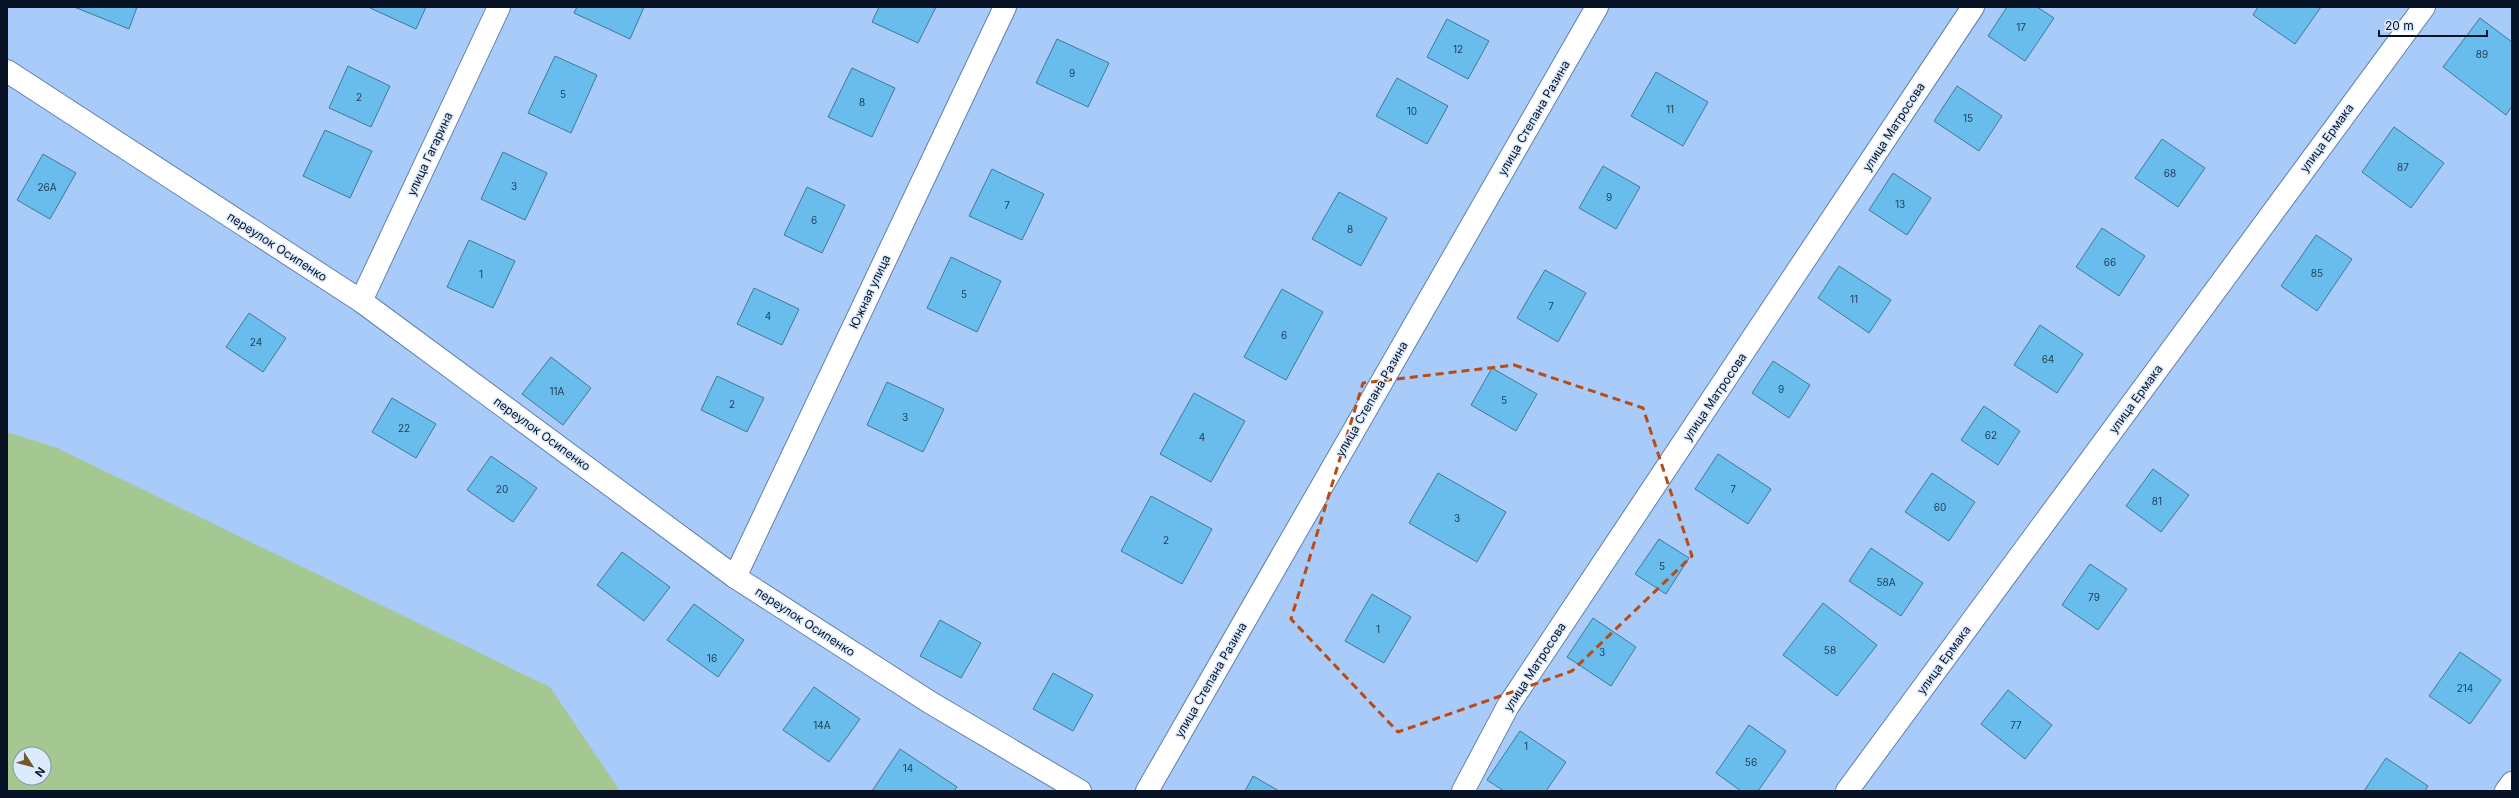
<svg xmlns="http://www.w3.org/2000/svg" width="2519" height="798" font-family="Inter,sans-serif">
<rect width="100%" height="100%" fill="#a8cbfa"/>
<path fill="#a5c893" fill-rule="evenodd" d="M7,432L57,448L550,687L620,791H7ZM20,754H44V778H20Z"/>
<g fill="#68bdec" stroke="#417897">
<polygon points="74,7 137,7 129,29"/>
<polygon points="368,7 426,7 416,29"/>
<polygon points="577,7 644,7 630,39 574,13"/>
<polygon points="879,7 936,7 918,43 872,22"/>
<polygon points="2007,7 2037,7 2054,18 2025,61 1988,36"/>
<polygon points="2258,7 2321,7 2295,44 2253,15"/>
<polygon points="2480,18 2512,42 2512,106 2506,115 2443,67"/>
<polygon points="1447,19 1489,41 1468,79 1427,57"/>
<polygon points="1057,39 1109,63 1088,107 1036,83"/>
<polygon points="555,56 597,75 571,133 528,113"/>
<polygon points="348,66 390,86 371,127 329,108"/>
<polygon points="852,68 895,88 872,137 828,117"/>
<polygon points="1656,72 1708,102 1683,146 1631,116"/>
<polygon points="1397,78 1448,106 1427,144 1376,116"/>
<polygon points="1957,86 2002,116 1979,151 1934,121"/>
<polygon points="2394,127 2444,163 2411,208 2362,172"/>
<polygon points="325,130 372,151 350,198 303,176"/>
<polygon points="2162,139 2205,168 2178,207 2135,178"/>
<polygon points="503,152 547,173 525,220 481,199"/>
<polygon points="43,154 76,173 50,219 17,200"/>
<polygon points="1603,166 1640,187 1616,229 1579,208"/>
<polygon points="992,169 1044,194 1022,240 969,216"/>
<polygon points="1893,173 1931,198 1907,235 1869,210"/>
<polygon points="807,187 845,205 822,253 784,235"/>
<polygon points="1339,192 1387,218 1361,266 1312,239"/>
<polygon points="2102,228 2145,256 2119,296 2076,267"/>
<polygon points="2316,235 2352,259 2317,311 2281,286"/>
<polygon points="469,240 515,261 493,308 447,287"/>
<polygon points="951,257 1001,281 977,332 927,308"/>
<polygon points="1839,266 1891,300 1869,333 1818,298"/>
<polygon points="1545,270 1586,293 1558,342 1517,318"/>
<polygon points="754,288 799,309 782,345 737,324"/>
<polygon points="1282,289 1323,312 1286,380 1244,357"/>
<polygon points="249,313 286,338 263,372 226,347"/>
<polygon points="2040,325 2083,354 2057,393 2014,365"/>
<polygon points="551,357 591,388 563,425 522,394"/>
<polygon points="1773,361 1810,385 1789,418 1752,393"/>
<polygon points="1492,368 1537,394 1516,431 1471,405"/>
<polygon points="717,376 764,398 747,432 701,410"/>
<polygon points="887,382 944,409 923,452 867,425"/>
<polygon points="1194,393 1245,421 1211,482 1160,454"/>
<polygon points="392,398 436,424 416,458 372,432"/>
<polygon points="1984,406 2020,431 1998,465 1961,440"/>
<polygon points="1718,454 1771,489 1748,524 1695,489"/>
<polygon points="491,456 537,488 513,522 467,490"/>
<polygon points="2153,469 2189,495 2161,532 2126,506"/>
<polygon points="1438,473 1506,512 1477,562 1409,523"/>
<polygon points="1932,473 1975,502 1949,541 1905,512"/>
<polygon points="1151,496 1212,529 1182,584 1121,551"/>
<polygon points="1659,539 1689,558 1666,594 1635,574"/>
<polygon points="1871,548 1923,583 1901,616 1849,581"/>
<polygon points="622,552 670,587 644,621 597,585"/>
<polygon points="2090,564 2127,589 2098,630 2062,605"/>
<polygon points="1372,594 1411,617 1384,663 1345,641"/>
<polygon points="1823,603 1877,645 1837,696 1783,655"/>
<polygon points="694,604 744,640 718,677 667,640"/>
<polygon points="1593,618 1636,647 1611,686 1567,657"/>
<polygon points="940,620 981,643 961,678 920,656"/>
<polygon points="2460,652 2501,680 2470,724 2429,696"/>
<polygon points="1053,673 1093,695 1073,731 1033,709"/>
<polygon points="814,687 860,719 829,762 783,730"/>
<polygon points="2008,690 2052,725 2025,759 1981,724"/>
<polygon points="1749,725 1786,751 1758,791 1741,791 1716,773"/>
<polygon points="1520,731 1566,762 1546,791 1504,791 1487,780"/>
<polygon points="900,749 957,787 954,791 872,791"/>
<polygon points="2386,758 2428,786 2425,791 2364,791"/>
<polygon points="1253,776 1279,791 1245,791"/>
</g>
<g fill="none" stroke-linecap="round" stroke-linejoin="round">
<defs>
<g id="street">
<polyline points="7,71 361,301 735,577 931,703 1080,791"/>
<polyline points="361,301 499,7"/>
<polyline points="735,577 1005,7"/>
<polyline points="1147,791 1597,7"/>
<polyline points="1463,791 1508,706 1973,7"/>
<polyline points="2506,791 2512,783"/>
</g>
<polyline id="secondary" points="1847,791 2424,7"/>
</defs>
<use href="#street" stroke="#5f80ab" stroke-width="24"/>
<use href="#secondary" stroke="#5f80ab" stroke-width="24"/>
<use href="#street" stroke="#fff" stroke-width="22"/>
<use href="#secondary" stroke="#fff" stroke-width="22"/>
</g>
<path fill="none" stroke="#bb4b11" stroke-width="3" stroke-dasharray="8 5" stroke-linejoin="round" d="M1514,365L1643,408L1692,556L1572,671L1398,732L1291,619L1363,383Z"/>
<g text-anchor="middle" stroke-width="3" stroke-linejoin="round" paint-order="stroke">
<g font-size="10" fill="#203e57">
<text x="2021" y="31">17</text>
<text x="1458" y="53">12</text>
<text x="2482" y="58">89</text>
<text x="1072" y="77">9</text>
<text x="563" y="98">5</text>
<text x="359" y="101">2</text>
<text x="862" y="106">8</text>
<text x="1670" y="113">11</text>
<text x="1412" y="115">10</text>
<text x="1968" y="122">15</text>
<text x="2403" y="171">87</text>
<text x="2170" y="177">68</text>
<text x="514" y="190">3</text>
<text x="47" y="191">26А</text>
<text x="1609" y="201">9</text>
<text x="1900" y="208">13</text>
<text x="1007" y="209">7</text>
<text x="814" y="224">6</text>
<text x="1350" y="233">8</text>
<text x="2110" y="266">66</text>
<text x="2317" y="277">85</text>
<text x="481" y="278">1</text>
<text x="964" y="298">5</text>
<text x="1854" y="303">11</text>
<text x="1551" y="310">7</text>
<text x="768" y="320">4</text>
<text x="1284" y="339">6</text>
<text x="256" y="346">24</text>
<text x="2048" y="363">64</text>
<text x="1781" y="393">9</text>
<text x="557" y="395">11А</text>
<text x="1504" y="404">5</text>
<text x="732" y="408">2</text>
<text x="905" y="421">3</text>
<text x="404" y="432">22</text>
<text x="1991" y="439">62</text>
<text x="1202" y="441">4</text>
<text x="502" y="493">20</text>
<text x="1733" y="493">7</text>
<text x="2157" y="505">81</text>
<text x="1940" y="511">60</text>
<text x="1457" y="522">3</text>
<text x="1166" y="544">2</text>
<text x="1662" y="570">5</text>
<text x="1886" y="586">58А</text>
<text x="2094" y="601">79</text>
<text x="1378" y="633">1</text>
<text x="1830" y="654">58</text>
<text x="1602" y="656">3</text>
<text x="712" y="662">16</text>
<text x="2465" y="692">214</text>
<text x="822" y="729">14А</text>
<text x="2016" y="729">77</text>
<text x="1526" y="750">1</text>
<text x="1751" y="766">56</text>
<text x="908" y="772">14</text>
</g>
<g font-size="12" fill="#081425" stroke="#dceafe">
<text transform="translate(1534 118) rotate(-60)" y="4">улица Степана Разина</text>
<text transform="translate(1894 127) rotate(-57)" y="4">улица Матросова</text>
<text transform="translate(2327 138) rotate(-54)" y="4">улица Ермака</text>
<text transform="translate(430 154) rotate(-65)" y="4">улица Гагарина</text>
<text transform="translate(277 247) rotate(33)" y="4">переулок Осипенко</text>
<text transform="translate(870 292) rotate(-65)" y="4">Южная улица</text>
<text transform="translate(1715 397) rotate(-56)" y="4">улица Матросова</text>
<text transform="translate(1372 399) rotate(-60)" y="4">улица Степана Разина</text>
<text transform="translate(2136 399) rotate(-54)" y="4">улица Ермака</text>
<text transform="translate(542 434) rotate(36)" y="4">переулок Осипенко</text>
<text transform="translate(805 622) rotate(33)" y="4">переулок Осипенко</text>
<text transform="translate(1944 660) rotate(-54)" y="4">улица Ермака</text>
<text transform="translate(1535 667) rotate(-57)" y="4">улица Матросова</text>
<text transform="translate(1211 680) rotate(-60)" y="4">улица Степана Разина</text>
</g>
</g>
<rect width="2519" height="798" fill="none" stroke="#081425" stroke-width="16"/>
<g transform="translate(32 766) rotate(126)"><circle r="19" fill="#dceafe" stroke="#8794a7"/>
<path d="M0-3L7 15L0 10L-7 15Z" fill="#75572b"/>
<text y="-6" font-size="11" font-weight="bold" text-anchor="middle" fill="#081425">N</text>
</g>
<path d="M2379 30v6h108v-6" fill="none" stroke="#081425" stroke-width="2"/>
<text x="2385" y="30" font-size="12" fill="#081425" stroke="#dceafe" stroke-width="3" paint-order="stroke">20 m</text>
</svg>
